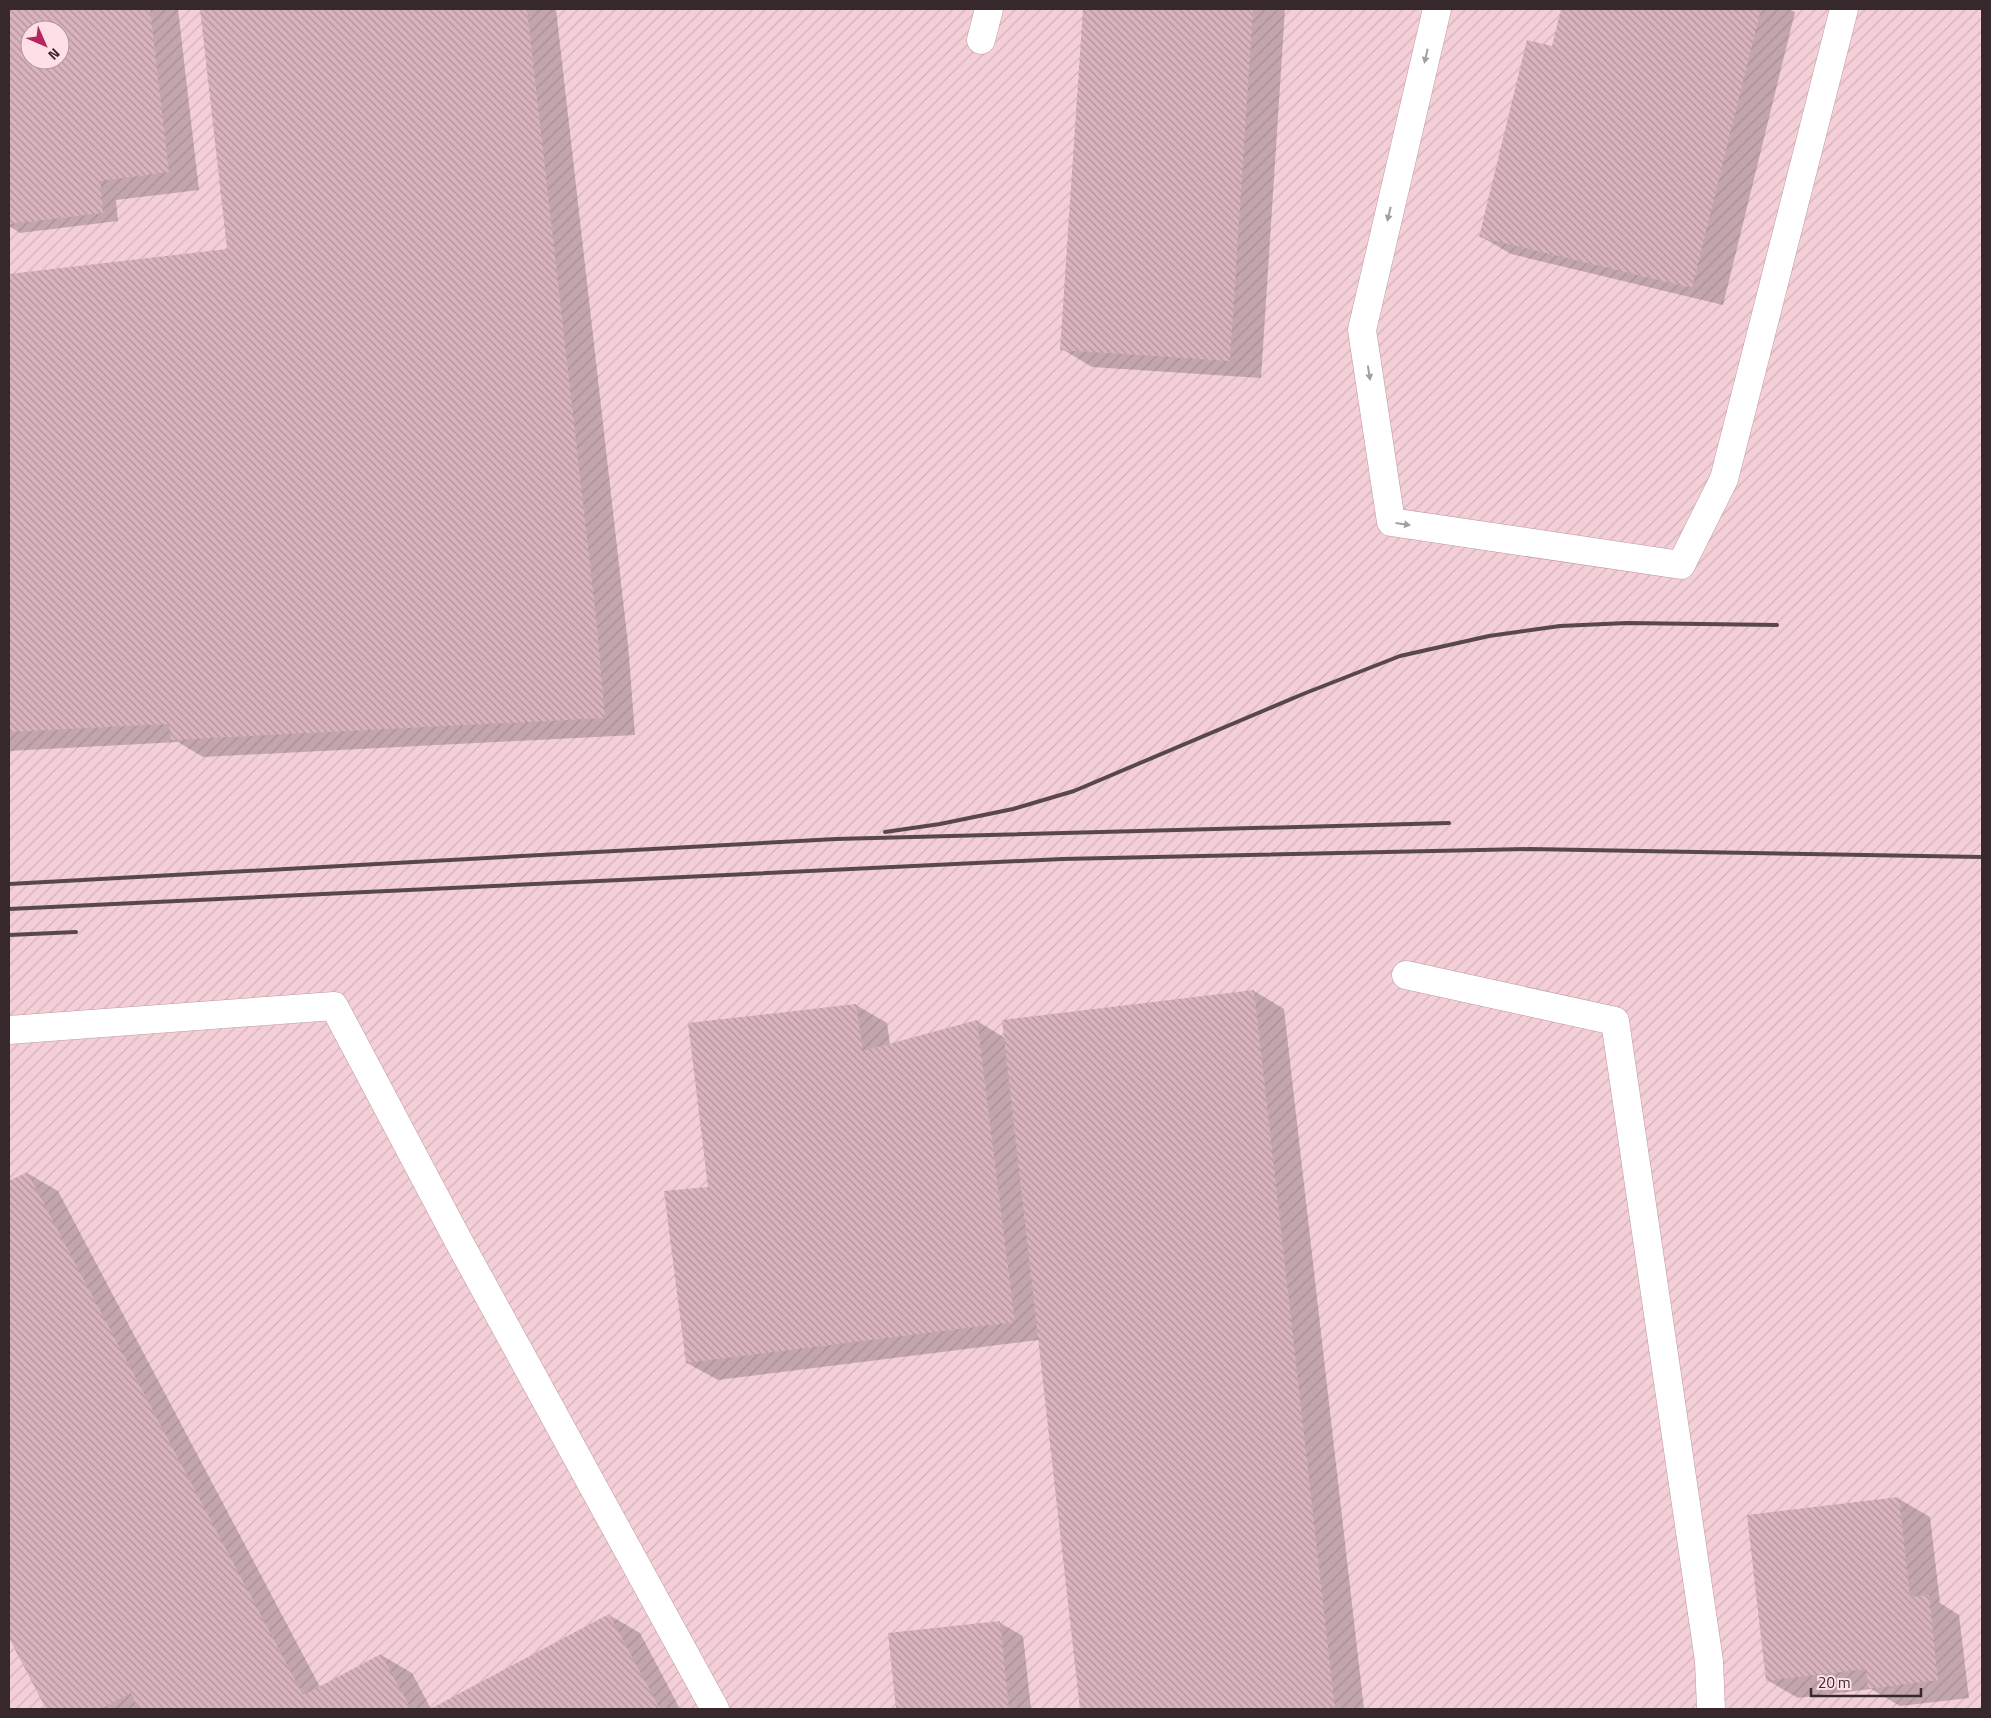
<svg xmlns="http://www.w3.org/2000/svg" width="1991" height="1718" font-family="'Titillium Web',sans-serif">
<defs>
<pattern id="industrial-furrows" width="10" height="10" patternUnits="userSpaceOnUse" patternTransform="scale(1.25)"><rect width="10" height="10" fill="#f4cfd7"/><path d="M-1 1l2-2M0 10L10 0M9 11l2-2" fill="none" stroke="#d2b2b9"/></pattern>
<pattern id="building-back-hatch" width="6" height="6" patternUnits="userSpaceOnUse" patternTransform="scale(1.25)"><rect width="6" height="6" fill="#d9b4bc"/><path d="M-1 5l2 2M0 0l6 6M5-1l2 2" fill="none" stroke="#b19299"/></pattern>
</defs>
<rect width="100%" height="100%" fill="#ffdfe6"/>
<path fill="url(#industrial-furrows)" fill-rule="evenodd" d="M9,9H1982V1709H9ZM30,30H60V60H30Z"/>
<g fill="#0003" fill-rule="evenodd">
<path d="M9,9H178L199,190L116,200L118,221L20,233L9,226ZM30,30H60V60H30Z"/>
<polygon points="202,9 556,9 628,644 635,735 203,757 178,742 9,751 9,275 228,250"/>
<polygon points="1084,9 1285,9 1261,378 1092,367 1062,349"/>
<polygon points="1562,9 1788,9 1795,12 1723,305 1511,254 1480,236 1553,47"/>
<polygon points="1254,991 1284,1009 1364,1709 1081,1709 1039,1340 718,1380 687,1363 709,1188 856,1005 887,1023 890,1045 977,1021 1005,1038"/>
<polygon points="27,1173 58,1191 320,1687 381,1655 412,1673 431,1709 48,1709 9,1636 9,1183"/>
<polygon points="1899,1499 1930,1517 1940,1603 1959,1615 1969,1698 1900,1706 1871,1689 1798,1698 1767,1680"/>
<polygon points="609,1615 640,1633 680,1709 432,1709"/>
<polygon points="1000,1623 1023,1636 1031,1709 897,1709 889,1635"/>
</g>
<g fill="url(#building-back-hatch)" fill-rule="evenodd">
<path d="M9,9H150L169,172L100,181L103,213L9,224ZM30,30H60V60H30Z"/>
<polygon points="200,9 527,9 597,626 605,718 171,740 169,724 9,732 9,274 227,249"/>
<polygon points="1083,9 1253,9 1230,361 1060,350"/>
<polygon points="1561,9 1761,9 1692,288 1479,237 1527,40 1552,46"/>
<polygon points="1254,990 1335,1709 1080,1709 1002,1020"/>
<polygon points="856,1004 863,1051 977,1020 1015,1322 686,1363 664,1191 708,1187 688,1023"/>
<polygon points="27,1172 303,1695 381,1654 411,1709 139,1709 131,1693 101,1709 46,1709 9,1638 9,1181"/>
<polygon points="1899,1497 1910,1597 1929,1595 1938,1680 1868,1689 1866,1669 1766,1681 1747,1515"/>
<polygon points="609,1614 660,1709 430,1709"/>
<polygon points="1000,1621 1009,1709 896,1709 888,1633"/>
</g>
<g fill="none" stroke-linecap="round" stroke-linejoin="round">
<defs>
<g id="minor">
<polyline points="1437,9 1362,330 1391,522 1681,565 1724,479 1844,9"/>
<polyline points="981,40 989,9"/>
<polyline points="1406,975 1615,1021 1709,1661 1711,1709"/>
<polyline points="9,1030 334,1006 458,1240 715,1709"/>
</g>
</defs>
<use href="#minor" stroke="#be99a1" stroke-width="29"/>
<use href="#minor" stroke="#fff" stroke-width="28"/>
<g stroke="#59484b" stroke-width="4">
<polyline points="885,832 940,824 1013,809 1074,791 1303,694 1400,656 1489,636 1560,626 1627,623 1777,625"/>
<polyline points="9,884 836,839 1449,823"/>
<polyline points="9,909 1062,859 1530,849 1982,857"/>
<polyline points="9,935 76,932"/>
</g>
</g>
<defs><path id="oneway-solid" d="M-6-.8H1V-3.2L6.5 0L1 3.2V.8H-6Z" transform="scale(1.25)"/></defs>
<g fill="#a59ea0">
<use href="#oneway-solid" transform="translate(1426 56) rotate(103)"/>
<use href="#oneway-solid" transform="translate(1389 214) rotate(103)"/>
<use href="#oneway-solid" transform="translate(1369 373) rotate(81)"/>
<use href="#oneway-solid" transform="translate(1403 524) rotate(8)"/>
</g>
<rect width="1991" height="1718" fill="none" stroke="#36282b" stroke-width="20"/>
<g transform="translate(45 45) rotate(135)"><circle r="24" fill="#ffdfe6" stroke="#af969b"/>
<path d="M0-4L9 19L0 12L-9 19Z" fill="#b4275c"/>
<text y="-8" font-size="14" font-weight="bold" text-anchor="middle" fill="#36282b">N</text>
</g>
<path d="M1811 1688v8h110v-8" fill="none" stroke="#36282b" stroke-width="2.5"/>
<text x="1818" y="1688" font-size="15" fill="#36282b" stroke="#ffdfe6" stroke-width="4" paint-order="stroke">20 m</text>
</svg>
